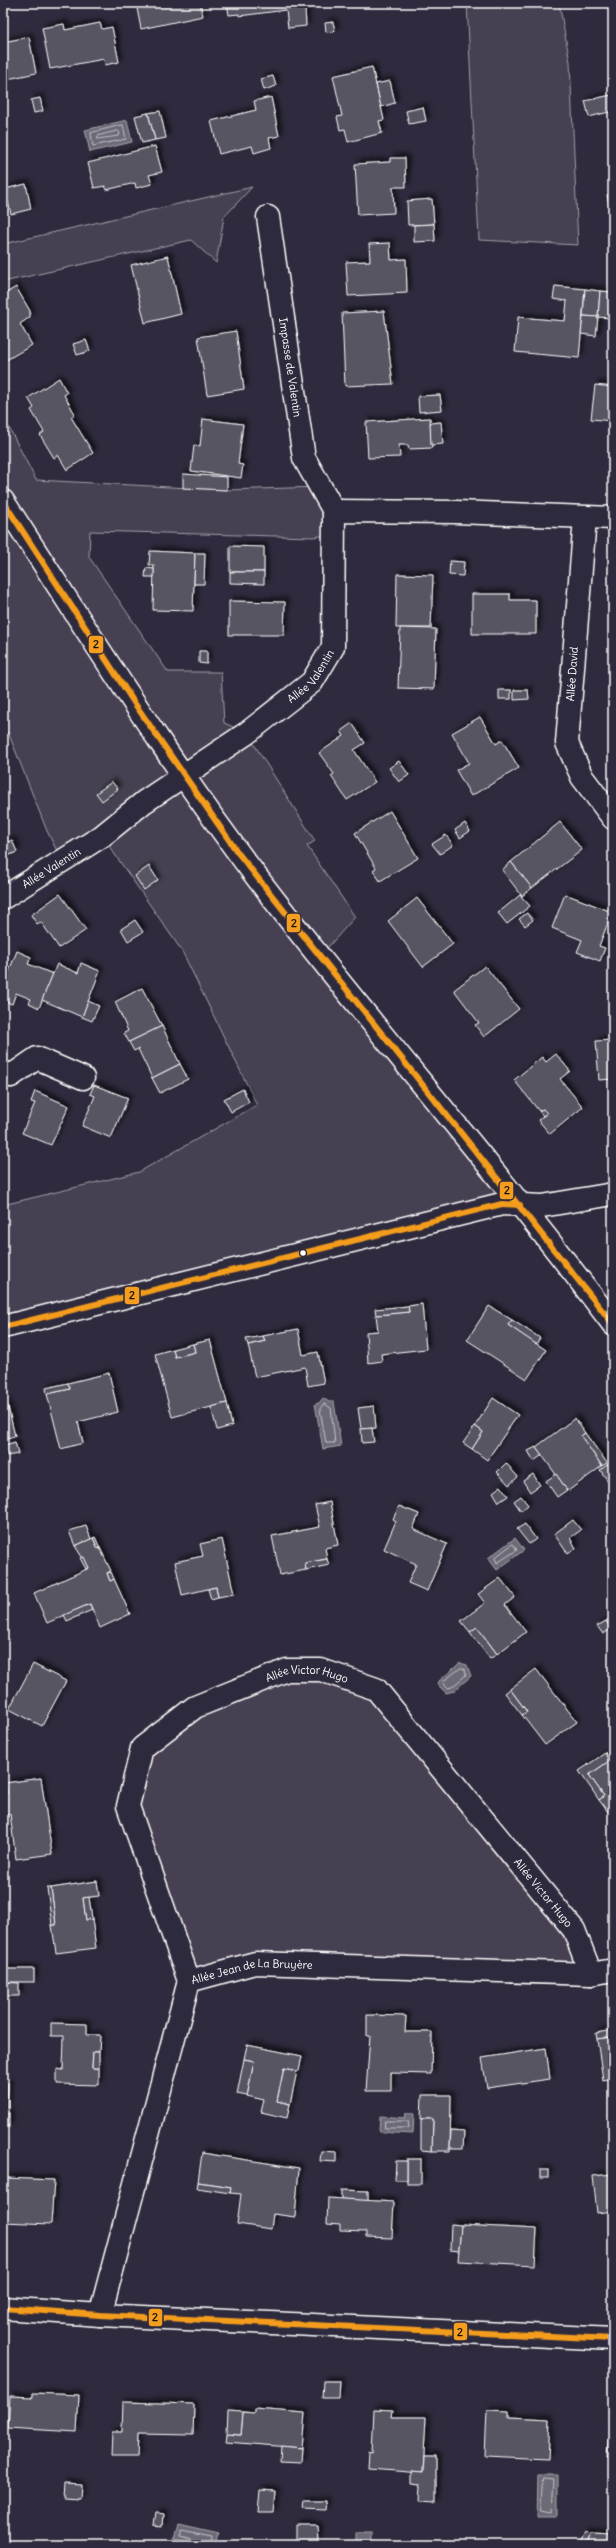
<svg xmlns="http://www.w3.org/2000/svg" width="616" height="2548" font-family="Delius,sans-serif">
<defs>
<filter id="shadow"><feDropShadow dx="3.5" dy="-3.5" stdDeviation="2" flood-color="#0009"/></filter>
</defs>
<rect width="100%" height="100%" fill="#2f2a3d"/>
<filter id="ink" filterUnits="userSpaceOnUse"><feTurbulence type="fractalNoise" baseFrequency=".025" numOctaves="2"/><feDisplacementMap in="SourceGraphic" scale="8" xChannelSelector="R" yChannelSelector="G"/><feConvolveMatrix kernelMatrix="1 2 1 2 8 2 1 2 1" color-interpolation-filters="sRGB"/></filter>
<g filter="url(#ink)">
<g fill="#464152" stroke="#a2a0a8">
<polygon points="467,3 559,3 570,62 578,245 479,240"/>
<polygon points="252,187 224,217 216,263 191,240 3,282 3,244"/>
<polygon points="3,416 36,480 227,490 320,487 334,534 313,537 90,531 89,557 168,672 221,672 224,723 247,733 315,841 307,846 355,917 320,956 520,1205 3,1327 3,1205 139,1172 257,1105 182,951 102,836 62,861 47,831 8,732 3,734"/>
<polygon points="287,1670 376,1689 574,1930 591,1974 255,1963 189,1981 128,1806 142,1748"/>
</g>
<g fill="#6d6a77" stroke="#a7a6ad">
<polygon points="127,120 132,142 90,152 85,130"/>
<polygon points="323,1398 329,1402 334,1402 341,1446 323,1449 315,1404 319,1403"/>
<polygon points="515,1538 524,1550 497,1570 488,1558"/>
<polygon points="460,1663 467,1665 471,1676 454,1691 446,1693 438,1685 439,1681"/>
<polygon points="406,2113 414,2113 413,2134 379,2132 380,2116 405,2118"/>
<polygon points="538,2475 558,2475 558,2516 537,2516"/>
<polygon points="178,2523 218,2532 215,2545 174,2538"/>
<rect x="356" y="2532" width="16" height="13"/>
</g>
<g fill="none" stroke-linecap="round" stroke-linejoin="round">
<g stroke="#c5c3c9" stroke-width="1">
<polygon points="123,125 126,139 93,146 91,133"/>
<polygon points="118,131 120,133 119,136 97,139 98,136"/>
<polygon points="324,1404 331,1408 335,1443 326,1443 320,1409"/>
<polygon points="513,1544 517,1550 497,1563 495,1558"/>
<polygon points="461,1668 465,1669 466,1675 452,1687 447,1688 443,1682"/>
<polygon points="385,2121 408,2121 409,2128 385,2128"/>
<polygon points="543,2479 554,2480 552,2512 541,2510"/>
<polyline points="202,2545 199,2540 180,2535 180,2529 212,2535 211,2545"/>
</g>
</g>
<g fill="#595564" stroke="#fff" filter="url(#shadow)">
<polygon points="136,3 200,3 203,16 141,29"/>
<polygon points="227,3 300,3 300,9 305,8 306,26 288,28 286,10 239,16 239,14 229,15"/>
<polygon points="351,3 382,3 351,5"/>
<polygon points="333,22 335,31 326,32 325,23"/>
<polygon points="100,23 102,29 112,27 119,62 105,65 104,59 50,69 42,28 64,24 65,30"/>
<polygon points="29,37 36,73 3,80 3,42"/>
<polygon points="372,67 384,120 379,121 382,133 348,142 345,129 340,130 337,117 342,116 333,76"/>
<polygon points="273,76 276,86 264,90 261,79"/>
<polygon points="390,81 395,103 381,107 376,84"/>
<polygon points="611,95 613,111 589,117 585,101"/>
<polygon points="271,97 279,136 269,138 271,148 254,153 252,146 219,154 211,121 256,110 254,101"/>
<polygon points="40,98 43,111 34,113 31,100"/>
<polygon points="423,107 426,121 409,124 406,111"/>
<polygon points="160,111 166,138 155,140 148,113"/>
<polygon points="148,113 155,140 142,143 135,116"/>
<polygon points="155,146 162,172 149,175 152,184 136,188 135,183 106,190 105,186 94,188 88,163"/>
<polygon points="390,158 405,158 406,187 393,187 394,213 358,215 355,164 390,162"/>
<polygon points="26,184 31,209 11,214 5,189"/>
<polygon points="613,193 613,209 610,210 607,195"/>
<polygon points="432,199 434,224 408,225 407,201"/>
<polygon points="434,224 435,241 414,242 414,225"/>
<polygon points="390,243 391,260 406,259 407,293 348,296 346,262 370,261 369,244"/>
<polygon points="168,256 181,314 145,323 131,265"/>
<polygon points="555,286 585,289 579,358 515,352 518,317 565,321 567,301 553,299"/>
<polygon points="16,287 30,311 30,317 20,324 32,345 3,362 3,295"/>
<polygon points="585,289 600,291 598,317 583,316"/>
<polygon points="600,291 613,292 610,318 598,317"/>
<polygon points="384,311 393,384 345,386 342,313"/>
<polygon points="583,316 598,317 596,336 581,334"/>
<polygon points="236,331 244,389 207,395 198,337"/>
<polygon points="86,340 90,351 77,355 73,344"/>
<polygon points="59,378 67,393 64,395 75,414 71,417 93,453 67,470 58,455 54,458 40,435 44,432 31,410 34,408 28,398"/>
<polygon points="595,385 613,387 613,421 591,419"/>
<polygon points="440,395 442,410 419,412 418,396"/>
<polygon points="430,418 432,448 409,449 408,445 399,445 400,457 368,458 366,422"/>
<polygon points="203,419 243,424 238,464 243,465 241,478 191,471 194,445 200,446"/>
<polygon points="441,422 443,444 431,445 430,423"/>
<polygon points="183,474 227,477 227,490 183,488"/>
<polygon points="230,546 264,547 264,572 230,572"/>
<polygon points="150,551 195,553 193,611 153,610 154,565 149,565"/>
<polygon points="195,553 205,553 204,584 194,584"/>
<polygon points="450,561 464,562 463,576 449,575"/>
<polygon points="146,568 154,569 154,577 145,577"/>
<polygon points="230,572 264,572 264,584 230,583"/>
<polygon points="397,574 433,575 431,628 396,628"/>
<polygon points="472,594 510,594 510,600 536,600 536,634 472,634"/>
<polygon points="229,601 285,602 284,635 229,635"/>
<polygon points="400,628 436,629 434,689 398,688"/>
<polygon points="199,651 207,651 207,664 199,663"/>
<rect x="499" y="690" width="12" height="9"/>
<polygon points="514,690 528,690 529,699 514,700"/>
<polygon points="480,717 496,744 502,740 519,768 471,796 456,770 469,763 452,733"/>
<polygon points="352,723 365,743 354,750 375,782 347,800 331,776 334,774 319,753 344,736 341,731"/>
<polygon points="399,761 409,775 399,782 389,768"/>
<polygon points="112,782 118,789 102,801 96,793"/>
<polygon points="390,811 418,858 380,881 373,870 376,868 355,833"/>
<polygon points="560,822 582,850 532,888 511,862"/>
<polygon points="465,823 470,831 460,838 455,830"/>
<polygon points="446,835 453,845 440,854 432,844"/>
<polygon points="3,836 6,843 12,840 17,852 3,858"/>
<polygon points="511,862 532,888 522,896 502,870"/>
<polygon points="149,866 158,880 144,890 135,876"/>
<polygon points="60,894 86,930 59,948 41,922 37,924 31,915"/>
<polygon points="565,894 612,912 599,946 605,948 600,961 577,952 582,940 552,928"/>
<polygon points="520,895 530,906 507,924 498,913"/>
<polygon points="417,898 453,944 423,967 388,921"/>
<polygon points="527,913 533,920 525,926 519,919"/>
<polygon points="135,920 143,932 128,941 121,929"/>
<polygon points="17,951 31,957 28,964 53,974 39,1008 29,1003 31,999 16,993 12,1004 3,1001 3,986"/>
<polygon points="81,963 100,971 82,1017 42,1000 57,964 78,973"/>
<polygon points="485,966 519,1009 484,1037 475,1025 479,1023 454,990"/>
<polygon points="142,988 162,1026 129,1042 124,1033 128,1031 115,1002"/>
<polygon points="88,1001 99,1006 92,1021 82,1017"/>
<polygon points="162,1026 180,1064 152,1078 138,1049 134,1051 129,1042"/>
<polygon points="613,1040 613,1079 599,1080 596,1041"/>
<polygon points="556,1054 570,1071 560,1079 583,1107 550,1134 538,1120 547,1113 543,1109 539,1111 514,1080 542,1057 546,1062"/>
<polygon points="180,1064 188,1079 160,1093 152,1078"/>
<polygon points="94,1085 128,1098 111,1138 82,1126 95,1096 90,1094"/>
<polygon points="243,1089 249,1102 231,1112 224,1099"/>
<polygon points="35,1091 69,1106 51,1145 22,1133 35,1103 31,1102"/>
<polygon points="543,1109 547,1113 543,1116 539,1111"/>
<polygon points="422,1304 426,1349 381,1354 382,1361 368,1363 366,1332 378,1331 376,1315 409,1312 408,1306"/>
<polygon points="408,1306 409,1312 376,1315 375,1309"/>
<polygon points="489,1306 512,1320 508,1325 546,1350 527,1379 467,1340"/>
<polygon points="512,1320 540,1338 536,1344 508,1325"/>
<polygon points="298,1329 303,1355 318,1352 324,1383 308,1386 305,1367 255,1377 248,1345 265,1341 263,1336"/>
<polygon points="263,1336 265,1341 248,1345 246,1339"/>
<polygon points="210,1340 227,1403 172,1417 155,1354 173,1349 175,1357 195,1352 193,1344"/>
<polygon points="193,1344 195,1352 175,1357 173,1349"/>
<polygon points="109,1373 118,1412 78,1422 83,1443 61,1449 47,1394 70,1389 68,1383"/>
<polygon points="68,1383 70,1389 47,1394 46,1388"/>
<polygon points="493,1398 518,1415 487,1460 472,1449 483,1432 475,1426"/>
<polygon points="7,1403 15,1436 3,1439 3,1404"/>
<polygon points="227,1403 232,1426 217,1430 211,1407"/>
<polygon points="374,1406 376,1428 361,1429 358,1408"/>
<polygon points="575,1418 585,1433 581,1436 602,1466 568,1491 536,1447"/>
<polygon points="475,1426 483,1432 472,1449 463,1443"/>
<polygon points="372,1428 374,1442 362,1443 361,1429"/>
<polygon points="585,1433 607,1463 602,1466 581,1436"/>
<polygon points="15,1442 18,1454 7,1456 5,1445"/>
<polygon points="536,1447 542,1455 534,1461 528,1451"/>
<polygon points="613,1461 613,1478 608,1481 600,1470"/>
<polygon points="506,1463 518,1477 509,1485 497,1472"/>
<polygon points="533,1474 540,1485 530,1492 523,1481"/>
<polygon points="556,1474 567,1490 557,1497 546,1481"/>
<polygon points="501,1486 508,1496 499,1502 493,1492"/>
<polygon points="521,1496 528,1505 521,1511 514,1501"/>
<polygon points="330,1502 338,1545 325,1548 327,1559 305,1563 306,1570 280,1575 272,1536 320,1527 315,1505"/>
<polygon points="399,1506 419,1514 413,1529 447,1544 427,1591 408,1583 416,1564 384,1549 396,1521 393,1519"/>
<polygon points="573,1520 581,1530 570,1538 576,1548 568,1554 554,1534"/>
<polygon points="525,1524 536,1539 529,1544 517,1529"/>
<polygon points="86,1526 91,1539 75,1546 69,1531"/>
<polygon points="95,1537 100,1548 98,1549 93,1538"/>
<polygon points="93,1538 98,1549 100,1548 111,1571 107,1573 110,1581 114,1579 130,1614 100,1628 90,1604 47,1623 34,1593 89,1568 75,1546"/>
<polygon points="222,1539 234,1594 218,1597 216,1587 182,1595 175,1562 203,1556 200,1544"/>
<polygon points="84,1557 89,1568 86,1569 80,1558"/>
<polygon points="327,1559 329,1565 306,1570 305,1563"/>
<polygon points="111,1572 114,1579 110,1581 107,1573"/>
<polygon points="500,1578 515,1597 505,1605 526,1632 497,1654 477,1627 470,1632 461,1621 485,1603 478,1594"/>
<polygon points="216,1587 218,1597 211,1599 208,1589"/>
<polygon points="90,1604 92,1610 67,1621 64,1615"/>
<polygon points="613,1616 613,1628 611,1629 606,1621"/>
<polygon points="606,1621 611,1629 603,1634 597,1626"/>
<polygon points="477,1627 497,1654 490,1659 470,1632"/>
<polygon points="33,1664 66,1681 42,1726 9,1709"/>
<polygon points="536,1669 577,1722 545,1745 522,1715 527,1712 510,1689"/>
<polygon points="510,1689 527,1712 522,1715 505,1693"/>
<polygon points="613,1748 613,1814 611,1816 599,1800 604,1796 589,1775 609,1761 605,1753"/>
<polygon points="605,1753 609,1761 589,1775 604,1796 599,1800 579,1771"/>
<polygon points="41,1778 52,1854 16,1859 10,1814 3,1815 3,1794 7,1793 5,1783"/>
<polygon points="97,1881 99,1896 83,1898 86,1920 92,1919 96,1948 56,1953 52,1925 56,1925 51,1888"/>
<polygon points="47,1888 51,1888 56,1925 52,1925"/>
<polygon points="89,1897 92,1919 86,1920 83,1898"/>
<rect x="3" y="1969" width="31" height="13"/>
<polygon points="3,1982 19,1983 19,1996 3,1996"/>
<polygon points="367,2015 406,2016 405,2032 432,2032 431,2074 391,2073 391,2091 366,2091 370,2036 367,2036"/>
<polygon points="51,2023 87,2024 87,2035 100,2035 99,2052 93,2052 92,2068 99,2068 99,2085 57,2084 57,2069 63,2070 64,2036 51,2036"/>
<polygon points="613,2030 613,2037 597,2039 596,2033"/>
<polygon points="613,2037 613,2078 603,2080 597,2039"/>
<polygon points="247,2045 302,2056 299,2071 284,2068 277,2101 290,2104 287,2118 261,2112 264,2100 247,2096 254,2061 244,2059"/>
<polygon points="546,2048 550,2079 487,2088 482,2058"/>
<polygon points="93,2052 99,2052 99,2068 92,2068"/>
<polygon points="244,2059 254,2061 247,2096 237,2094"/>
<polygon points="284,2068 297,2071 290,2104 277,2101"/>
<polygon points="3,2083 8,2083 7,2107 3,2107"/>
<polygon points="422,2095 451,2095 450,2151 432,2151 433,2119 421,2119"/>
<rect x="3" y="2113" width="6" height="14"/>
<polygon points="421,2119 433,2119 432,2151 421,2150"/>
<polygon points="451,2131 464,2132 463,2148 450,2148"/>
<polygon points="321,2151 337,2152 337,2162 320,2161"/>
<polygon points="202,2153 299,2168 295,2217 273,2214 271,2229 237,2224 241,2194 230,2193 231,2187 198,2182"/>
<rect x="407" y="2159" width="14" height="25"/>
<polygon points="396,2161 407,2161 407,2180 395,2180"/>
<rect x="540" y="2170" width="8" height="8"/>
<polygon points="613,2174 613,2211 597,2213 593,2176"/>
<polygon points="4,2178 54,2180 51,2224 3,2222"/>
<polygon points="198,2182 231,2187 230,2193 197,2188"/>
<polygon points="342,2190 368,2191 368,2201 342,2199"/>
<polygon points="328,2198 394,2202 392,2238 366,2237 366,2232 340,2231 340,2225 327,2224"/>
<polygon points="451,2224 461,2225 459,2251 450,2250"/>
<polygon points="461,2225 537,2229 535,2265 458,2261"/>
<polygon points="323,2381 340,2381 339,2398 322,2398"/>
<polygon points="33,2393 79,2395 77,2432 8,2428 10,2396 33,2397"/>
<polygon points="123,2402 194,2404 193,2435 138,2434 137,2457 111,2457 112,2432 122,2432"/>
<polygon points="255,2409 305,2413 302,2448 226,2442 227,2434 241,2435 243,2412 255,2413"/>
<polygon points="374,2409 392,2410 391,2417 426,2417 423,2472 368,2468 369,2451 372,2452"/>
<polygon points="487,2410 509,2411 509,2417 550,2419 548,2459 485,2456"/>
<polygon points="228,2411 243,2412 241,2435 227,2434"/>
<polygon points="609,2428 613,2429 613,2458 607,2458"/>
<polygon points="281,2446 302,2448 301,2462 280,2461"/>
<polygon points="424,2457 436,2457 436,2502 420,2501 421,2484 412,2483 412,2471 423,2472"/>
<polygon points="64,2484 81,2485 80,2498 63,2497"/>
<polygon points="260,2490 276,2491 274,2513 258,2513"/>
<polygon points="303,2501 326,2501 325,2510 302,2509"/>
<polygon points="156,2513 163,2514 162,2526 154,2525"/>
<polygon points="297,2526 318,2526 319,2543 297,2543"/>
<polygon points="586,2532 593,2533 588,2545 580,2545"/>
<polygon points="593,2533 613,2534 608,2545 588,2545"/>
</g>
<g fill="none" stroke-linecap="round" stroke-linejoin="round">
<defs>
<g id="minor">
<path id="s1" d="M268,217L304,458L334,511"/>
<polyline points="585,518 567,743 582,777 613,818"/>
<path id="s2" d="M3,898L102,836L144,802L247,733L312,682L333,647L334,511L456,512L613,518"/>
<polyline points="3,1072 11,1076 37,1058 83,1078"/>
<polyline points="3,1327 502,1204 542,1206 613,1194"/>
<path id="s3" d="M189,1981L128,1806L142,1748L195,1707L287,1670H321L376,1689L574,1930L591,1974"/>
<polyline points="3,2308 100,2315 613,2339"/>
<path id="s4" d="M100,2315L189,1981L255,1963L591,1974L613,1970"/>
</g>
<path id="major" d="M3,501C91,636 176,774 275,901C386,1043 505,1180 613,1324"/>
</defs>
<use href="#minor" stroke="#fff" stroke-width="25"/>
<use href="#major" stroke="#fff" stroke-width="25"/>
<use href="#minor" stroke="#2f2a3d" stroke-width="22"/>
<use href="#major" stroke="#2f2a3d" stroke-width="22"/>
<defs>
<g id="bus-1">
<polyline points="3,501 135,704 238,853 613,1324"/>
<polyline points="3,1327 502,1204 520,1205"/>
<polyline points="3,2308 100,2315 613,2339"/>
</g>
</defs>
<use href="#bus-1" stroke="#2f2a3d" stroke-width="9"/>
<use href="#bus-1" stroke="#f49d1e" stroke-width="6"/>
</g>
</g>
<circle fill="#fff" stroke="#2f2a3d" stroke-width="1.5" cx="303" cy="1253" r="3.5"/>
<g text-anchor="middle" stroke-width="3.5" stroke-linejoin="round" paint-order="stroke">
<g font-size="11" fill="#fff" stroke="#2f2a3d">
<text dy="4" stroke="none"><textPath href="#s1" startOffset="152">Impasse de Valentin</textPath></text>
<text transform="translate(572 674) rotate(-86)" y="4">Allée David</text>
<text dy="4" stroke="none"><textPath href="#s2" startOffset="381">Allée Valentin</textPath></text>
<text dy="4" stroke="none"><textPath href="#s2" startOffset="57">Allée Valentin</textPath></text>
<text dy="4" stroke="none"><textPath href="#s3" startOffset="431">Allée Victor Hugo</textPath></text>
<text dy="4" stroke="none"><textPath href="#s3" startOffset="767">Allée Victor Hugo</textPath></text>
<text dy="4" stroke="none"><textPath href="#s4" startOffset="410">Allée Jean de La Bruyère</textPath></text>
</g>
</g>
<g stroke="#2f2a3d" stroke-width="1.5">
<rect x="88" y="635" width="16" height="19" rx="4" fill="#f49d1e"/>
<rect x="286" y="913" width="15" height="20" rx="4" fill="#f49d1e"/>
<rect x="499" y="1181" width="15" height="19" rx="4" fill="#f49d1e"/>
<rect x="124" y="1286" width="16" height="19" rx="4" fill="#f49d1e"/>
<rect x="148" y="2308" width="15" height="19" rx="4" fill="#f49d1e"/>
<rect x="453" y="2322" width="15" height="19" rx="4" fill="#f49d1e"/>
</g>
<g font-size="11" text-anchor="middle" font-weight="bold" fill="#111">
<text x="96" y="648">2</text>
<text x="294" y="927">2</text>
<text x="507" y="1194">2</text>
<text x="132" y="1299">2</text>
<text x="155" y="2321">2</text>
<text x="460" y="2336">2</text>
</g>
<rect width="616" height="2548" fill="none" stroke="#2f2a3d" stroke-width="16"/>
<rect x="8" y="8" width="600" height="2532" fill="none" stroke="#fff" stroke-width="1.5" filter="url(#ink)"/>
</svg>
